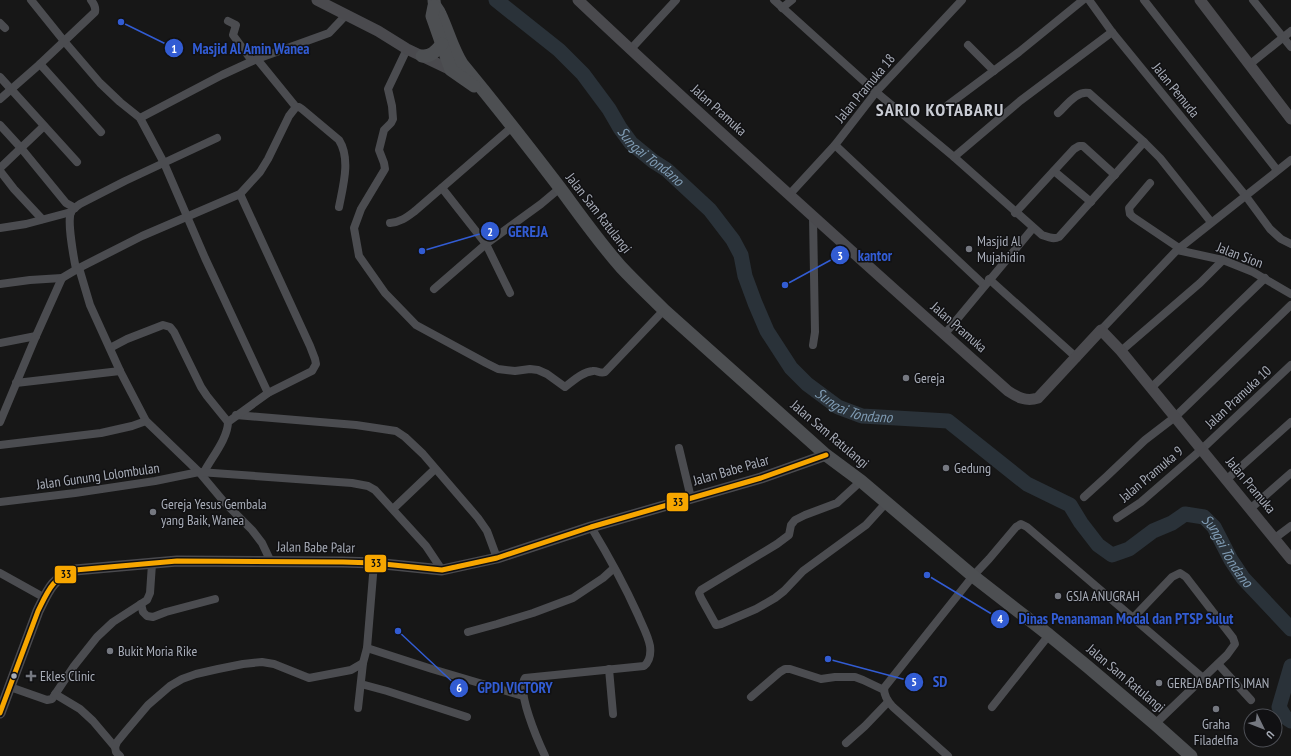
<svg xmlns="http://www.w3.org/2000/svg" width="1291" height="756" font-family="'PT Sans Narrow',sans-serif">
<rect width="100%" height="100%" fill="#171717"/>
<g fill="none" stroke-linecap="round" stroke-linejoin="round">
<g stroke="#2a3239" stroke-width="15">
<path id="s1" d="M496,0L559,50L583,74L609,109L620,128L631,143L653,161L667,170L710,210L733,240L741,255L745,276L755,303L767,331L791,368L807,384L838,407L862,416L948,421L1027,484L1070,505L1081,523L1098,545L1112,555L1129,549L1153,531L1172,523L1185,514L1204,517L1214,527L1231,560L1243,578L1291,629"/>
<polyline points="1291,666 1279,707 1285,717 1291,721"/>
</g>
<g stroke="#4b4c50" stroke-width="8">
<polyline points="31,0 64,41 100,83 120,102 140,118 164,163 205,258 268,393"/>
<path d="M774,0L876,92L954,157L1042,235C1048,237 1053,240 1059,237L1144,142L1160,158L1211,222"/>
<polyline points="1089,0 1112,32 1245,195 1270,229 1281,239 1291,244"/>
<polyline points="1144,0 1277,170"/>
<polyline points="1253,0 1291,47"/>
<polyline points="782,8 792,0"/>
<polyline points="228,21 236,25 233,35 252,61"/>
<polyline points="0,23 5,28"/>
<polyline points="968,45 994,71"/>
<path d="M407,49L388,89L392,106L393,119L391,123L384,130L379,150L384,163L385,169L361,209L354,228L359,256L385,293L416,325L486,363L498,369L515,371L530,369L538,370L547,374L565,387C573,381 582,372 593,371C597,370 600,374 605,372L664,310"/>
<polyline points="630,50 676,0"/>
<path d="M257,59L296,107H299L302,109L339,140C351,159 343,186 339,207"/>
<polyline points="40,64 101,132"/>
<polyline points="1249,65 1291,31"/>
<polyline points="0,77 77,162"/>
<path d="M0,99L40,64L95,12C96,7 94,4 91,0"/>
<polyline points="948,105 1019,52 1083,0"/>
<path d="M1058,113C1066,106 1077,90 1089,93L1144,142"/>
<polyline points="140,118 222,75 257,59 329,33 346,15"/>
<polyline points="0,125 21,148 66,203 75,208"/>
<polyline points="835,145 984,285"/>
<polyline points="954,157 1020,101 1112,32"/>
<polyline points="0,168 44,126"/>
<polyline points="0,171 14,189 42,219"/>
<polyline points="1054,171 1091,202"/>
<polyline points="1150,183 1129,208 1130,214 1133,217 1179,248"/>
<polyline points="442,188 486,244 510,293"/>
<polyline points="789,195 835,145 876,92 962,0"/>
<polyline points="1015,213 1074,149 1079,146 1083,146 1115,175"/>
<polyline points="813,217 815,332 813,345"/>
<path d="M390,223C401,222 407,217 415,211L512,127"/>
<polyline points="0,228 26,224 71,212"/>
<polyline points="1177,250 1223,260 1253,272 1291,294"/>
<polyline points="79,268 142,236 240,194 260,172 268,159 289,116 296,107"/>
<path d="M76,269C74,259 67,221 71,212C73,209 77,206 80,204L125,181L217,138"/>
<polyline points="989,279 1077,358"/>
<polyline points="0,284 30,280 62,278"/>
<polyline points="434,289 486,244 541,204 560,188"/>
<polyline points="1101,330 1177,250 1291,160"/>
<polyline points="944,335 1033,228"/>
<polyline points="0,343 36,336"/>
<polyline points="110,348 127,339 163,325 170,327 174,332 201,387 207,396 228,422"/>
<polyline points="1121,351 1200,283 1223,260"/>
<polyline points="16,383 120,371"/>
<polyline points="1151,388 1265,278"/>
<polyline points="236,415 356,425 396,431 405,437 423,454 478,518 487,531 497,558"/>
<polyline points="0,422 36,336 62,278 79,268 90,305 120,371 146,421 199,472 225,503 252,530 262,543 271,562"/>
<polyline points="0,445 101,433 132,426 146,421"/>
<polyline points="679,448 691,498"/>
<path d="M204,472C212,457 228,438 228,422L268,393L312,371L316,364L315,359L310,346L240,194"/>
<polyline points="1226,480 1291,422"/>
<polyline points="861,481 837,503 805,515 795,520 791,525 789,535 777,544 701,590 699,593 701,598 716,625 721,624 756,609 775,598 784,591 803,571 866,525 886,503"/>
<polyline points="1084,497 1106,477 1145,440 1175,417 1291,305"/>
<polyline points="0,502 75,493 155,481 199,472 352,483 368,486 375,490 426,546 442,570"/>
<polyline points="393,509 435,469"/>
<polyline points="1250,509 1291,473"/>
<polyline points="1117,518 1141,502 1202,449 1291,365"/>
<polyline points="1275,538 1291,526"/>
<polyline points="0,573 45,598"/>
<polyline points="141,604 143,612 147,616 153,617 166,612 215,599"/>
<polyline points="1133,618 1172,577 1180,573 1186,577 1233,638 1235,644 1227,655 1155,724"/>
<polyline points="468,632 497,624 533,613 573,598 603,578 614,568"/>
<polyline points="367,648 432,669 523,696"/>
<polyline points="1218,664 1251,700"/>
<polyline points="609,669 613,714"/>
<polyline points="361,684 387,691 467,717"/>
<polyline points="10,687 47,700 52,699 74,666 97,637 113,622 147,600 150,593 152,564"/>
<polyline points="55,694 80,709 93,721 115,747"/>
<polyline points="751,697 780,672 785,669 790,669 821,679 835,677 855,677 863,680 884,690"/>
<polyline points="992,707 1049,635"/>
<polyline points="358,708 363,663"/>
<polyline points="846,743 865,726 888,702"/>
<polyline points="120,756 116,752 115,747 117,742 126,731 148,705 170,686 182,679 196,674 218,669 243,664 262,662 274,664 309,678 351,670 363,663 367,648 374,563"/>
<path d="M545,756C538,741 516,691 525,678L644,666C650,661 651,654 650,646C648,635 642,625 638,615C624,584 608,555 591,527"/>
<path d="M948,756L893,707C887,701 884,696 884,688L973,576L989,559L1016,527L1021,524L1027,527L1203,678"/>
</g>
<g stroke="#4a4a4e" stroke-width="11">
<polyline points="317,0 378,31 407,49 451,70"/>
<path d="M578,0C719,133 863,262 1008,391C1017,397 1026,402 1038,398L1101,330L1121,351L1291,559"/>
<polyline points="1200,0 1291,119"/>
<path d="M0,713L38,611C48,591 52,578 75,570L177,561L343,562L374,563L442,570L497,558L591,527L761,478L826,455"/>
</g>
<g stroke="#4d4f52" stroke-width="13">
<path d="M434,0C434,8 437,7 440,14C448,31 452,48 462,64C495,104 528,146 560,188C580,215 599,242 621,267C635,282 650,296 664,310L826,455L861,481L973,576L1049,635L1088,667L1155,724L1191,756"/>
<polyline points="434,6 432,16 451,70 474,86"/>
<path d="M422,56C431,57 436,51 442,44"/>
</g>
<defs>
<path id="bus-1" d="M0,713L38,611C48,591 52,578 75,570L177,561L343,562L374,563L442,570L497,558L591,527L761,478L826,455"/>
</defs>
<use href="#bus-1" stroke="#111113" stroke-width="8"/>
<use href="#bus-1" stroke="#f7a600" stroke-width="5"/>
</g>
<g fill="#757880" stroke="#111113" stroke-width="1.5">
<circle cx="969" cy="249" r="4"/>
<circle cx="906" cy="378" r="4"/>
<circle cx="946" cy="468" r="4"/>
<circle cx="153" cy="512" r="4"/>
<circle cx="1058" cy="596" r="4"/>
<circle cx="110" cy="651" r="4"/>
<path d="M29 670h4v4h4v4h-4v4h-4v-4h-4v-4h4z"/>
<circle cx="1159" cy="683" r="4"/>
<circle cx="1216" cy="709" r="4"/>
</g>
<circle fill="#a8adb8" stroke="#111113" stroke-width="1.5" cx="14" cy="676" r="3.5"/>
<g text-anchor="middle" stroke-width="3" stroke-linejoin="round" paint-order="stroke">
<g font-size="14" fill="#a8adb8" stroke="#111113">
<text transform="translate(865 88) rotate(-50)" y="5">Jalan Pramuka 18</text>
<text transform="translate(1176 90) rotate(51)" y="5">Jalan Pemuda</text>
<text transform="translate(719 110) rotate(42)" y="5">Jalan Pramuka</text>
<text transform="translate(599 213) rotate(52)" y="5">Jalan Sam Ratulangi</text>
<text transform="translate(1240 255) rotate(21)" y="5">Jalan Sion</text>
<text transform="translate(959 327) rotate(41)" y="5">Jalan Pramuka</text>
<text transform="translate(1238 397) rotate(-43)" y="5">Jalan Pramuka 10</text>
<text transform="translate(830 434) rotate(40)" y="5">Jalan Sam Ratulangi</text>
<text transform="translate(731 470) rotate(-16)" y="5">Jalan Babe Palar</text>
<text transform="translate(1151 474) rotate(-40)" y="5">Jalan Pramuka 9</text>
<text transform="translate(98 476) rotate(-8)" y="5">Jalan Gunung Lolombulan</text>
<text transform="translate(1251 485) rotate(50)" y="5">Jalan Pramuka</text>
<text transform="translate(316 547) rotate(1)" y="5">Jalan Babe Palar</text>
<text transform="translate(1126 678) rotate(40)" y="5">Jalan Sam Ratulangi</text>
</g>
<g font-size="14" fill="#a8adb8" stroke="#111113" text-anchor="start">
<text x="977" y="246">Masjid Al<tspan x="977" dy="16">Mujahidin</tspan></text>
<text x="914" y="383">Gereja</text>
<text x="954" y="473">Gedung</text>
<text x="161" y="509">Gereja Yesus Gembala<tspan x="161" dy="16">yang Baik, Wanea</tspan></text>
<text x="1066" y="601">GSJA ANUGRAH</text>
<text x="118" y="656">Bukit Moria Rike</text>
<text x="40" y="681">Ekles Clinic</text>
<text x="1167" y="688">GEREJA BAPTIS IMAN</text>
<text x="1216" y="729" text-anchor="middle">Graha<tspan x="1216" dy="16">Filadelfia</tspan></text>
</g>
<g font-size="15" font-style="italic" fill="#7f9bb3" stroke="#111113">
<text dy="5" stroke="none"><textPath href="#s1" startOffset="222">Sungai Tondano</textPath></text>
<text dy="5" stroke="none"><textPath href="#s1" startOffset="558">Sungai Tondano</textPath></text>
<text dy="5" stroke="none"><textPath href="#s1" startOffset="1015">Sungai Tondano</textPath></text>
</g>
<g font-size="18" font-weight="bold" letter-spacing="1" fill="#c9ccd4" stroke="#111113">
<text x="940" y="116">SARIO KOTABARU</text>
</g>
</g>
<path fill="none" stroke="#325cd3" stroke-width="1.5" d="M121 22L174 48M422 251L490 231M785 285L840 255M927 575L1000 619M828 659L914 682M398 631L459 688"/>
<g fill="#325cd3" stroke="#111113" stroke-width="1.5">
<circle cx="121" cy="22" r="4"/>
<circle cx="422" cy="251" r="4"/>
<circle cx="785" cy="285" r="4"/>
<circle cx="927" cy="575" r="4"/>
<circle cx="828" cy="659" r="4"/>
<circle cx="398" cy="631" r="4"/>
<circle cx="174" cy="48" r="10"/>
<circle cx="490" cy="231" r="10"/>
<circle cx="840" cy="255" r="10"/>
<circle cx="1000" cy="619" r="10"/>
<circle cx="914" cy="682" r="10"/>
<circle cx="459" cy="688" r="10"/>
</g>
<g font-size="12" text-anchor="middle" font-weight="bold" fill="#fff">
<text x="174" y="53">1</text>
<text x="490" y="236">2</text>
<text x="840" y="260">3</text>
<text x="1000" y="623">4</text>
<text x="914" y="686">5</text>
<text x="459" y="692">6</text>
</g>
<g font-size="15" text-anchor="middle" font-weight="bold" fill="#325cd3" stroke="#111113" stroke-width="3" stroke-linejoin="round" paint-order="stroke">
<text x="251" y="54">Masjid Al Amin Wanea</text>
<text x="528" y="237">GEREJA</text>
<text x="875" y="261">kantor</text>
<text x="1126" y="624">Dinas Penanaman Modal dan PTSP Sulut</text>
<text x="940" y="687">SD</text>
<text x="515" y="693">GPDI VICTORY</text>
</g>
<g stroke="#111113" stroke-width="1.5">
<rect x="666" y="492" width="23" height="20" rx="4" fill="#f7a600"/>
<rect x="364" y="554" width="23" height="19" rx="4" fill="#f7a600"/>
<rect x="54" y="565" width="23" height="19" rx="4" fill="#f7a600"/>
</g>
<g font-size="11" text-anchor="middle" font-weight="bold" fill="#111">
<text x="678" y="506">33</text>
<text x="376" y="567">33</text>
<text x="66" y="578">33</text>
</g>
<g transform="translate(1263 728) rotate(133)"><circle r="19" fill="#111113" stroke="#4d4f55"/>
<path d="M0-3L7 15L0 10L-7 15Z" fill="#757880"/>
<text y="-6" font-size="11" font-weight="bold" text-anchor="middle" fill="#a8adb8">U</text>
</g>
</svg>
